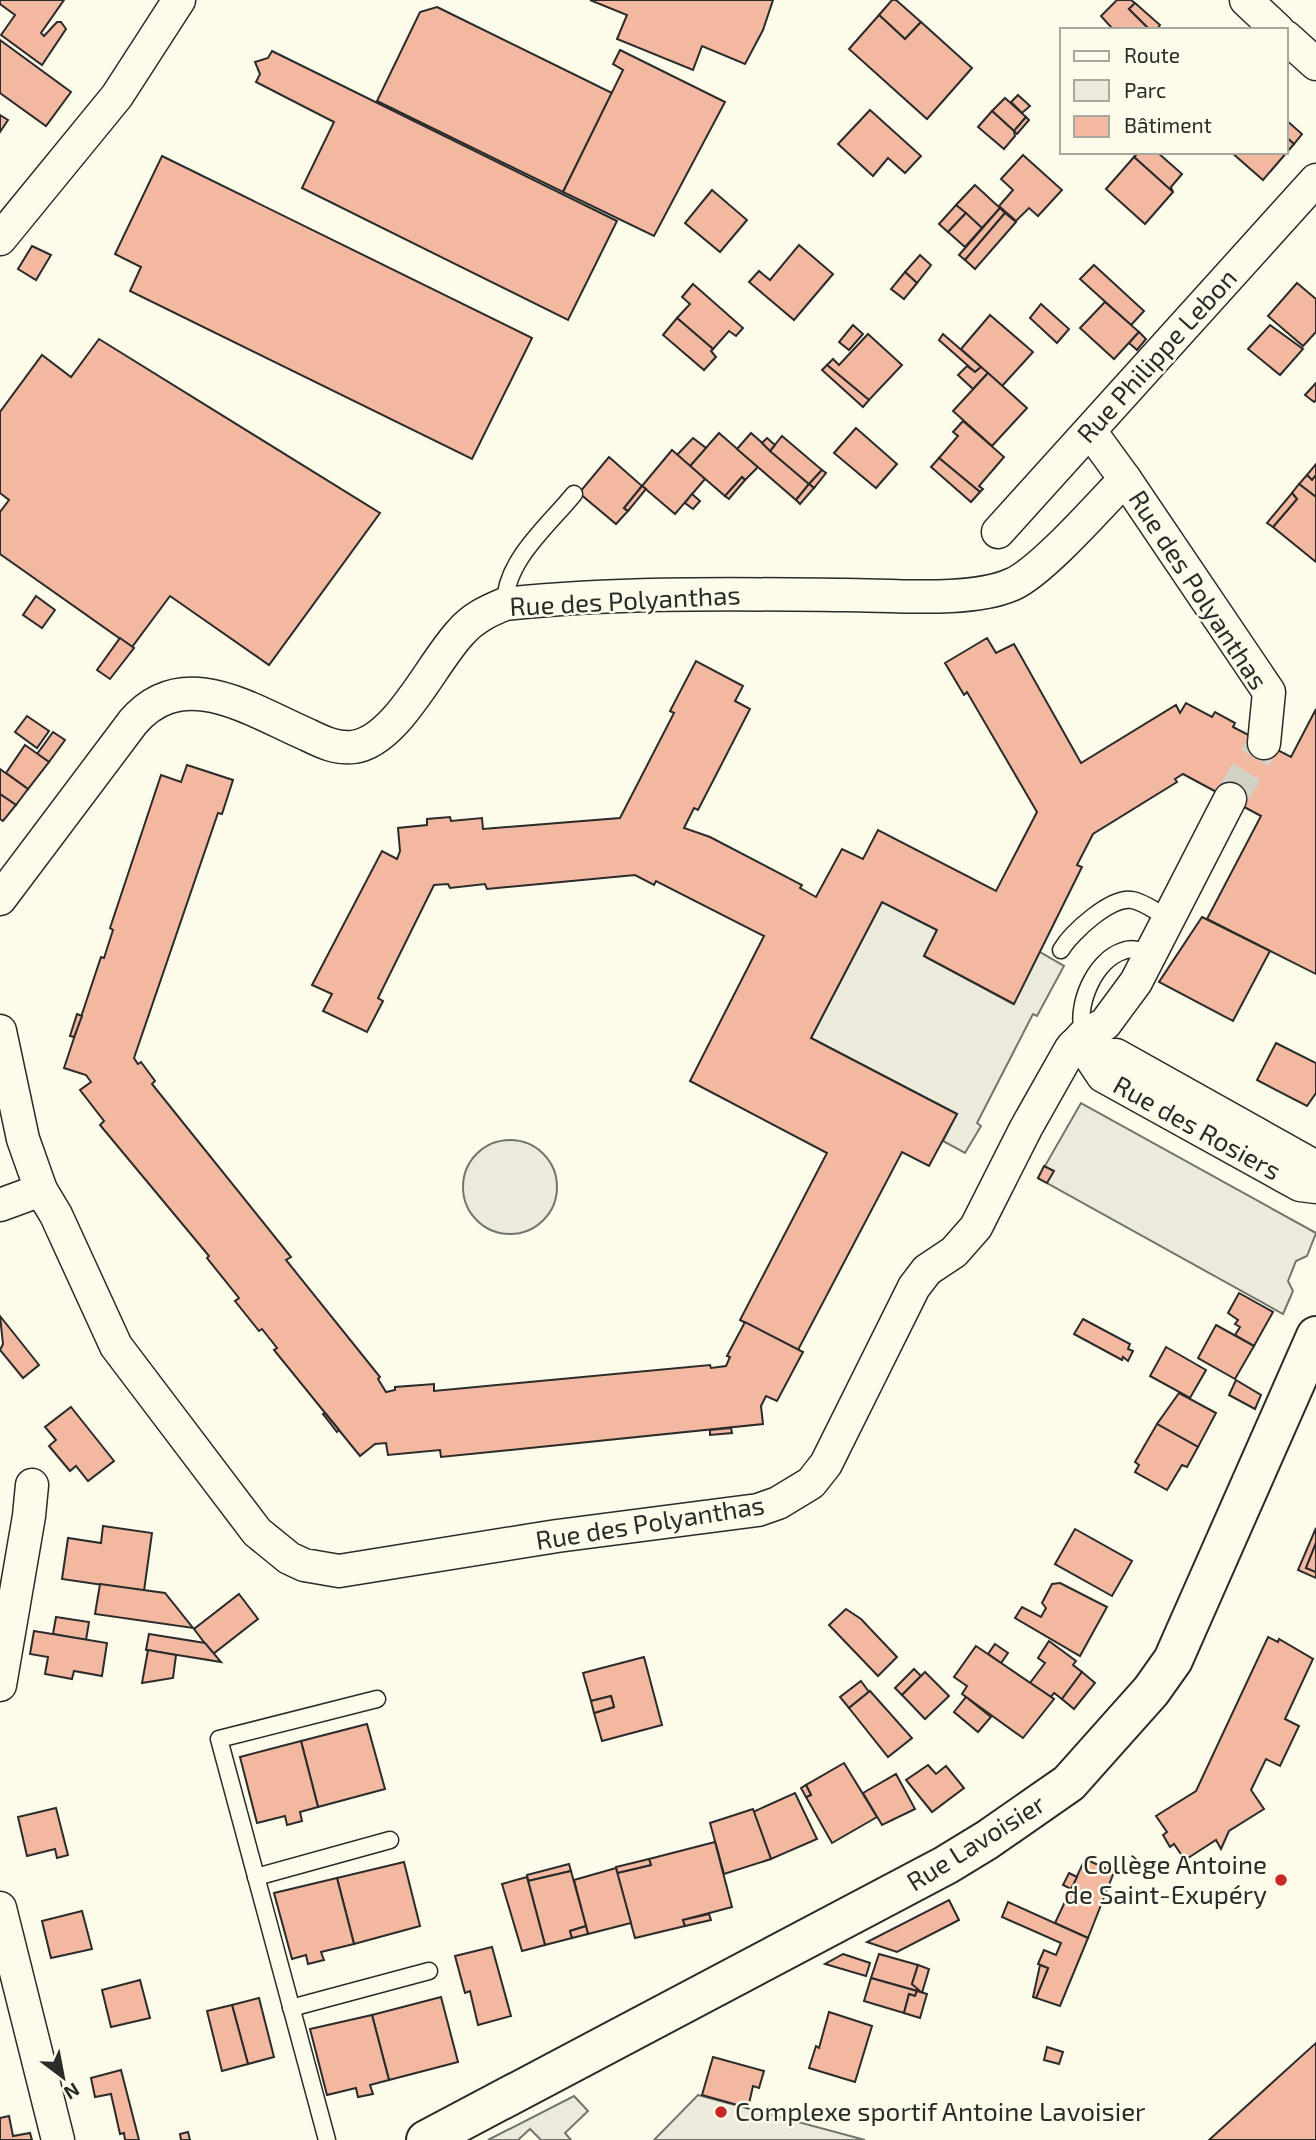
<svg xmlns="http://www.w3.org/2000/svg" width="1316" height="2140" font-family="'Exo 2',sans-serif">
<rect width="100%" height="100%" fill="#fdfbea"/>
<g fill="#ecebdb" stroke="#74746e" stroke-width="2">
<polygon points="1081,1103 1316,1233 1307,1256 1296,1261 1288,1281 1293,1291 1283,1314 1038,1178"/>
<circle cx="510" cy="1187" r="47"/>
<polygon points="698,2095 865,2140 654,2140"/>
</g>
<g fill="#eceadb" stroke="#74746e" stroke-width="2">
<polygon points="882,902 937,930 924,956 1013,1004 1038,951 1064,966 1037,1016 1033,1014 977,1123 981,1126 965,1153 943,1141 957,1114 811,1038"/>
<polygon points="574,2096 588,2111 565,2133 571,2140 541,2140 530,2129 518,2140 488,2140"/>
</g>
<g fill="#f2b8a0" stroke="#2b2b2b" stroke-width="2">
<polygon points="0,0 64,0 41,33 44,36 57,22 61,22 66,29 42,65 1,35 15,15 0,4"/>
<polygon points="590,0 773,0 763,30 745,64 702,46 693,70 617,39 627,15"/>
<polygon points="892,0 896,0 921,22 905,39 879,15"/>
<polygon points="1117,0 1131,0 1135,3 1129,9 1150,30 1109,30 1111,27 1101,16"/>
<polygon points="1135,3 1160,25 1156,30 1150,30 1129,9"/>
<polygon points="437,7 612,93 563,192 377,101 420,12"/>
<polygon points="879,15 905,39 921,22 972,68 927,119 849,49"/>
<polygon points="0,40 71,92 46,126 0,93"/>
<polygon points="620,50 725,102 654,236 563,192 623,70 613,64"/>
<polygon points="272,51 617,221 568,320 302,188 334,122 256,82 260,74 255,62 268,58"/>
<polygon points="1018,95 1030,106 1022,113 1011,102"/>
<polygon points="1005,98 1026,117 1014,131 992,111"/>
<polygon points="870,110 921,156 905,173 888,158 873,176 838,144"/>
<polygon points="992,111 1014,131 1015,136 1004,149 978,127"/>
<polygon points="0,115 8,120 0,132"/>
<polygon points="1026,117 1029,120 1017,134 1014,131"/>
<polygon points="1286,120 1302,134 1294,144 1286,137"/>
<polygon points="1286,137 1294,144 1263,180 1231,152 1286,152"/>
<polygon points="1139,152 1157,152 1182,174 1171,187 1173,192 1134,157"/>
<polygon points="1023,155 1062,190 1038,216 1029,208 1016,221 999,206 1013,190 1001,179"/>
<polygon points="162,156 532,338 472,459 130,291 141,267 115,254"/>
<polygon points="1134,157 1173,192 1145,224 1106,189"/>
<polygon points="975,185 1000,208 982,228 956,205"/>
<polygon points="712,190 747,220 720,252 685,223"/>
<polygon points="956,205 966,213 948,232 939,224"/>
<polygon points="1000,208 1005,213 965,260 959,255"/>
<polygon points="966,213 982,228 965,247 948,232"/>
<polygon points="1005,213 1016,222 975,269 965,260"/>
<polygon points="799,245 833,274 794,320 749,282 759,271 770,280"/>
<polygon points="32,246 51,255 36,280 18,269"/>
<polygon points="920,255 931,265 917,283 905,272"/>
<polygon points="1094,265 1144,311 1131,325 1080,279"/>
<polygon points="905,272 917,283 904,299 891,289"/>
<polygon points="1297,283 1316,299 1316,332 1303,346 1268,316"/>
<polygon points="693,284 743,328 736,336 729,331 713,349 677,318 690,304 682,297"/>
<polygon points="1105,302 1139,332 1114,359 1080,328"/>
<polygon points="1041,304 1069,329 1057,343 1030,318"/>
<polygon points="990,315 1033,352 1002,386 961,349"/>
<polygon points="677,318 713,349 711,351 716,357 704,370 663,335"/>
<polygon points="853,325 863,334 849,350 839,342"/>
<polygon points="1270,325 1303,349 1280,375 1248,349"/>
<polygon points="1139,332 1146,339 1137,350 1129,343"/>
<polygon points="868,334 902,365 869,400 827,365 833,359 839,365"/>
<polygon points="943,334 981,367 975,372 939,340"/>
<polygon points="99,339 380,513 269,665 170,596 132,647 0,554 0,512 9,500 0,493 0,412 42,355 71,377"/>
<polygon points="827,365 869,400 863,407 822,370"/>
<polygon points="967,366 975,372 981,367 988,373 973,389 958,375"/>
<polygon points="988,373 1027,408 992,446 953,411"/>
<polygon points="1316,383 1316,400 1314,402 1305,395"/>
<polygon points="963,421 1004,457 979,486 983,489 980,492 939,458 958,436 953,432"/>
<polygon points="856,428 897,464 876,488 834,453"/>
<polygon points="719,433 758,467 745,480 742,477 725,496 690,466"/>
<polygon points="751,433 809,484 796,500 737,449"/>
<polygon points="782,436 822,470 809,484 770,451"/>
<polygon points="693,438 706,448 690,466 677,455"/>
<polygon points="767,438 775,445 770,451 762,443"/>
<polygon points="672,450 705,479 675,514 642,486"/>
<polygon points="609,457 642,486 624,508 628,511 616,524 579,493"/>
<polygon points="939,458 980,492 971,502 931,467"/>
<polygon points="1316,464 1316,475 1312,480 1307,475"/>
<polygon points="822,470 826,473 814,488 809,484"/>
<polygon points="1307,475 1312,480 1316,475 1316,497 1299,484"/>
<polygon points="742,477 745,480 729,499 725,496"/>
<polygon points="809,484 814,488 800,504 796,500"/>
<polygon points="1299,484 1316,497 1316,562 1273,527 1297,499 1292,493"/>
<polygon points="642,486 646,489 628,511 624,508"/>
<polygon points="1292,493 1297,499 1273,527 1267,523"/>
<polygon points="692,494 700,501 693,509 685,503"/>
<polygon points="36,596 55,610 42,628 23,615"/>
<polygon points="120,638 134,648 110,679 97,670"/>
<polygon points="987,638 996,653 1014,644 1081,763 1176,705 1180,713 1186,703 1212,717 1215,712 1235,723 1233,727 1291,757 1316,709 1316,974 1207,919 1261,816 1183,774 1175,779 1177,782 1093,834 1077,865 1082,867 1014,1004 924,956 937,930 882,902 811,1038 957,1114 929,1166 902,1152 798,1350 740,1320 827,1153 690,1081 764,936 656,881 654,885 635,875 487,889 485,884 450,888 448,884 434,885 378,998 383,1001 367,1032 323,1011 332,994 312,985 382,851 397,859 400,851 398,828 427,825 427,819 450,817 451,821 482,818 483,829 620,818 674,713 670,711 696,661 743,686 735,701 750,709 698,810 694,808 684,828 710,837 802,885 800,888 816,897 842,849 863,859 878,830 996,891 1037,812 967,692 964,695 945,663"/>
<polygon points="27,716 49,731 37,748 15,732"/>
<polygon points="53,732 65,740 49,762 37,754"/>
<polygon points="25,745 49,762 28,789 6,773"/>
<polygon points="187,765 233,780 222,814 218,813 134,1058 138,1064 141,1062 155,1081 152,1084 291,1257 286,1260 380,1377 378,1379 386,1392 395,1390 395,1387 434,1384 434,1391 710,1365 711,1368 726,1366 730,1357 727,1356 745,1322 803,1352 777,1401 766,1396 761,1406 763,1424 441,1457 440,1450 388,1455 386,1443 375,1444 360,1456 274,1350 277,1348 262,1329 259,1331 235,1301 239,1298 207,1258 209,1256 100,1125 104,1121 80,1090 91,1082 86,1075 64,1068 101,957 104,958 113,930 110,928 161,775 181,782"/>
<polygon points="0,769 28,789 16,805 0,794"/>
<polygon points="0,794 16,805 3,821 0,819"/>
<polygon points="1202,917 1270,951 1233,1021 1159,982"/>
<polygon points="77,1014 82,1016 74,1037 70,1036"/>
<polygon points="1276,1043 1316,1063 1316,1093 1307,1106 1257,1080"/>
<polygon points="1044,1166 1054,1171 1047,1183 1038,1178"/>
<polygon points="1239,1293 1273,1312 1254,1346 1235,1335 1240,1327 1235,1324 1238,1320 1228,1313"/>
<polygon points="0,1316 39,1365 23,1378 0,1350 3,1344"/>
<polygon points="1083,1319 1130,1344 1128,1349 1133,1351 1128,1361 1123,1357 1122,1360 1074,1334"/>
<polygon points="1216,1325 1254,1346 1235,1379 1198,1358"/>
<polygon points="1166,1347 1206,1370 1190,1398 1150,1376"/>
<polygon points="1236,1380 1261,1395 1255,1409 1229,1395"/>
<polygon points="1179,1393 1216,1413 1198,1447 1157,1424"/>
<polygon points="71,1407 114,1461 88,1481 76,1466 70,1471 49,1446 56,1440 45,1427"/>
<polygon points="325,1413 339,1430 337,1432 323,1414"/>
<polygon points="1157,1424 1198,1447 1187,1467 1182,1465 1167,1490 1135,1472 1139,1465 1135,1462"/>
<polygon points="731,1428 732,1433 710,1435 710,1430"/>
<polygon points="103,1526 152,1533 144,1591 62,1579 68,1538 101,1543"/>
<polygon points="1316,1528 1316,1543 1306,1568 1316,1572 1316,1578 1298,1570"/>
<polygon points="1075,1529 1132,1561 1112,1596 1055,1564"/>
<polygon points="1316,1543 1316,1572 1306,1568"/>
<polygon points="1060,1583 1107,1607 1080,1656 1015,1618 1022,1607 1041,1617 1046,1608 1042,1603 1052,1584"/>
<polygon points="100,1584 165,1593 193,1628 95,1614"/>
<polygon points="239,1594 258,1619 213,1654 194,1629"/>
<polygon points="846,1609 861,1619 897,1657 878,1676 829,1625"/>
<polygon points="56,1617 89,1622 86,1640 53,1634"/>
<polygon points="34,1631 107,1643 102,1676 74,1671 72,1679 45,1674 48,1657 30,1654"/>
<polygon points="149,1634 205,1643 221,1662 146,1650"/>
<polygon points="1268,1637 1278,1642 1279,1639 1313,1659 1285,1719 1299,1726 1280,1766 1266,1759 1251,1790 1264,1809 1229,1831 1221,1849 1216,1840 1185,1860 1174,1844 1170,1847 1163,1835 1167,1832 1156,1816 1196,1791"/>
<polygon points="1049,1641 1076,1661 1073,1665 1082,1672 1062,1699 1054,1693 1051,1697 1030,1683 1045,1663 1038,1658"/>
<polygon points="995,1644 1008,1653 1001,1663 988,1654"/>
<polygon points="976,1646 1054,1699 1023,1738 962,1694 967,1686 954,1677"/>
<polygon points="148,1650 176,1655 173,1678 142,1683"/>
<polygon points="644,1657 662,1725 602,1741 594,1713 614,1707 611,1696 591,1701 583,1673"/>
<polygon points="914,1669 921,1676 902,1695 895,1688"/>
<polygon points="925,1672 949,1696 925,1719 902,1695"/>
<polygon points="1082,1672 1095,1683 1074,1709 1062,1699"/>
<polygon points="861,1681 869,1692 849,1708 840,1697"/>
<polygon points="870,1691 912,1738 888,1757 849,1708"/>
<polygon points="611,1696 614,1707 594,1713 591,1701"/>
<polygon points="966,1697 991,1717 978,1732 954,1712"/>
<polygon points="367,1724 385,1789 318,1807 301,1741"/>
<polygon points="301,1741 318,1807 300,1812 302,1821 287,1825 285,1816 257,1823 240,1757"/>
<polygon points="844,1763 877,1817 832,1843 806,1797 811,1795 806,1785"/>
<polygon points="928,1765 936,1774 946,1766 964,1788 932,1812 906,1780"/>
<polygon points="896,1774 915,1809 882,1825 863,1793"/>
<polygon points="806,1785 811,1795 806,1797 801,1788"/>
<polygon points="795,1793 817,1839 771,1859 753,1812"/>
<polygon points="56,1808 68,1855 57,1858 55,1849 27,1856 18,1817"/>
<polygon points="753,1809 771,1859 724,1874 710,1823"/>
<polygon points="715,1842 732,1907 683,1920 685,1926 635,1938 617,1873 651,1865 649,1859"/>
<polygon points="649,1859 651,1865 617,1873 616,1867"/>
<polygon points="1085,1859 1114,1872 1088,1938 1055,1923"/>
<polygon points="404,1862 420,1926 354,1944 337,1878"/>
<polygon points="569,1864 571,1871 528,1881 527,1875"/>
<polygon points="616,1868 631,1923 588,1934 574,1880"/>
<polygon points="571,1871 586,1926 570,1931 572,1938 545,1945 528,1881"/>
<polygon points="1069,1873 1077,1877 1071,1889 1063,1885"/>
<polygon points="527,1877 545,1945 522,1951 502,1884"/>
<polygon points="337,1878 354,1944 321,1952 324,1960 308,1964 306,1955 292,1959 274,1893"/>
<polygon points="949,1900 959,1920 897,1952 867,1942"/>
<polygon points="1008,1902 1088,1938 1060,2006 1036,1998 1048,1968 1038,1964 1044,1950 1056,1955 1061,1943 1002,1917"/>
<polygon points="82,1911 92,1949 51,1958 42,1921"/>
<polygon points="709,1914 711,1920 685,1926 683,1920"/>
<polygon points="586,1926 588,1934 572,1938 570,1931"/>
<polygon points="492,1947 511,2016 478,2025 470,1991 465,1993 455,1956"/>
<polygon points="843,1954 870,1963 866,1976 825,1964"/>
<polygon points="879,1954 918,1965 912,1984 918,1986 917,1991 871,1978"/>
<polygon points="918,1965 929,1969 922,1993 912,1984"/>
<polygon points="1040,1965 1048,1968 1036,1998 1033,1997"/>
<polygon points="871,1978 917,1991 915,1996 909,1994 904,2013 864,2001"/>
<polygon points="140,1980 150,2018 111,2027 102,1990"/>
<polygon points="917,1991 927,1994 920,2018 904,2013 909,1994 915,1996"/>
<polygon points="441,1997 458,2062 389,2080 372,2015"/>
<polygon points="259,1998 274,2057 248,2064 232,2005"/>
<polygon points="232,2005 248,2064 222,2071 207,2011"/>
<polygon points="829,2012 872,2026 855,2082 809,2068 816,2046 819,2048"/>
<polygon points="372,2015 389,2080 370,2085 373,2094 358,2097 356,2088 327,2095 310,2029"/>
<polygon points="1316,2043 1316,2140 1209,2140"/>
<polygon points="1047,2047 1063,2052 1059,2064 1044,2060"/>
<polygon points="713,2057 764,2071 759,2088 753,2086 748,2108 702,2095"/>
<polygon points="121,2070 139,2140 125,2140 124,2133 120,2134 111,2094 95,2097 91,2078"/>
<polygon points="9,2116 13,2136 30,2133 32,2140 0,2140 0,2118"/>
<polygon points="188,2132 190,2140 181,2140 180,2134"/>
</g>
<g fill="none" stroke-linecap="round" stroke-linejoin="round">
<polyline stroke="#d3d1c4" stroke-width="32" stroke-dasharray="32 16" stroke-linecap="butt" points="1230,799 1264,743"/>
<defs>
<g id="lane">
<path d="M505,604C505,561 548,526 574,494"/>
<path d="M1061,950C1071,933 1111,896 1132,900C1144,902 1156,912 1167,917"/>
<path d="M1084,1035C1074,1008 1094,960 1123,951C1132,947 1141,951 1150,953"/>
<polyline points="256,1877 390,1840"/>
<polyline points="291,2008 429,1971"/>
<polyline points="327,2140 219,1739 377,1699"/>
</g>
<g id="street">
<polyline points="1246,0 1278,30"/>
<polyline points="1286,37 1316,64"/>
<polyline points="0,239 117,96 179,0"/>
<polyline points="1125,479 1269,692 1264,743"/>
<polyline points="998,532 1316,180"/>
<path d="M0,899L133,722C184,663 252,711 308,735C322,742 337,749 353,747C397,742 432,662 461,632C473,618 488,611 505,604C618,592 731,594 845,595C891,595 972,603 1013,584C1042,571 1100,505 1125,479L1090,431"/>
<polyline points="0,1031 23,1139 41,1190 56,1215 116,1346 257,1532 289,1558 304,1565 339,1571 557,1536 758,1510 778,1503 811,1483 826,1464 914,1287 927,1270 954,1252 976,1227 1026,1128 1070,1050 1084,1035 1105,1024 1136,982 1230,799"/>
<polyline points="1073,1046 1089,1055 1116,1055 1316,1167"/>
<polyline points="1089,1055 1103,1076 1300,1185 1316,1187"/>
<polyline points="0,1205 41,1190"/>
<polyline points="0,1685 29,1516 32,1485"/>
<polyline points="0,1908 58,2140"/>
</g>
<polyline id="secondary" points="426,2140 946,1865 987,1840 1069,1783 1151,1691 1173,1660 1316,1336"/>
</defs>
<use href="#lane" stroke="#2b2b2b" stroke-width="19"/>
<use href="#street" stroke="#2b2b2b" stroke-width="35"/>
<use href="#secondary" stroke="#2b2b2b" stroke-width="42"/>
<use href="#lane" stroke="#fdfbea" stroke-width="16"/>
<use href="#street" stroke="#fdfbea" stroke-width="32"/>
<use href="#secondary" stroke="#fdfbea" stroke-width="38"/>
</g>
<g fill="#c62828" stroke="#fdfbea" stroke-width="2.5">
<circle cx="1281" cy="1880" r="7"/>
<circle cx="721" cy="2112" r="7"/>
</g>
<g text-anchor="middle" stroke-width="5" stroke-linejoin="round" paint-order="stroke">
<g font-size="26" fill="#2b2b2b" stroke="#fdfbea">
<text transform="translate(1157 356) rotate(-48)" y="9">Rue Philippe Lebon</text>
<text transform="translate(1198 590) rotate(57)" y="9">Rue des Polyanthas</text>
<text transform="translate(625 601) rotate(-3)" y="9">Rue des Polyanthas</text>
<text transform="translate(1197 1128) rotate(29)" y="9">Rue des Rosiers</text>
<text transform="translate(650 1523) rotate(-9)" y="9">Rue des Polyanthas</text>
<text transform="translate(976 1843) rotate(-32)" y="9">Rue Lavoisier</text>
</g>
<g font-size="26" fill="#2b2b2b" stroke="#fdfbea" text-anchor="end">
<text x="1267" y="1874">Collège Antoine<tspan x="1267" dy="30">de Saint-Exupéry</tspan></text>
<text x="735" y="2121" text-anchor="start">Complexe sportif Antoine Lavoisier</text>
</g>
</g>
<rect x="1060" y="28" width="228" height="126" fill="#fdfbea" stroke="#a9a89e" stroke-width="2"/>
<rect x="1074" y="51" width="35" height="10" fill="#fdfbea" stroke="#a9a89e" stroke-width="2"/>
<text x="1124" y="63" font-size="21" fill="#2b2b2b">Route</text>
<rect x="1074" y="80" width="35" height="21" fill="#ecebdb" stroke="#a9a89e" stroke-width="2"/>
<text x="1124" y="98" font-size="21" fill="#2b2b2b">Parc</text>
<rect x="1074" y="116" width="35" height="21" fill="#f2b8a0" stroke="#a9a89e" stroke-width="2"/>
<text x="1124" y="133" font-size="21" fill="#2b2b2b">Bâtiment</text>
<g transform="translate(63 2077) rotate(148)" stroke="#fdfbea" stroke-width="5" paint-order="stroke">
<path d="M0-5L12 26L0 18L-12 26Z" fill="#2b2b2b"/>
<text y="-10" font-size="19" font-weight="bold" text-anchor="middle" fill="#2b2b2b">N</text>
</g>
</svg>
